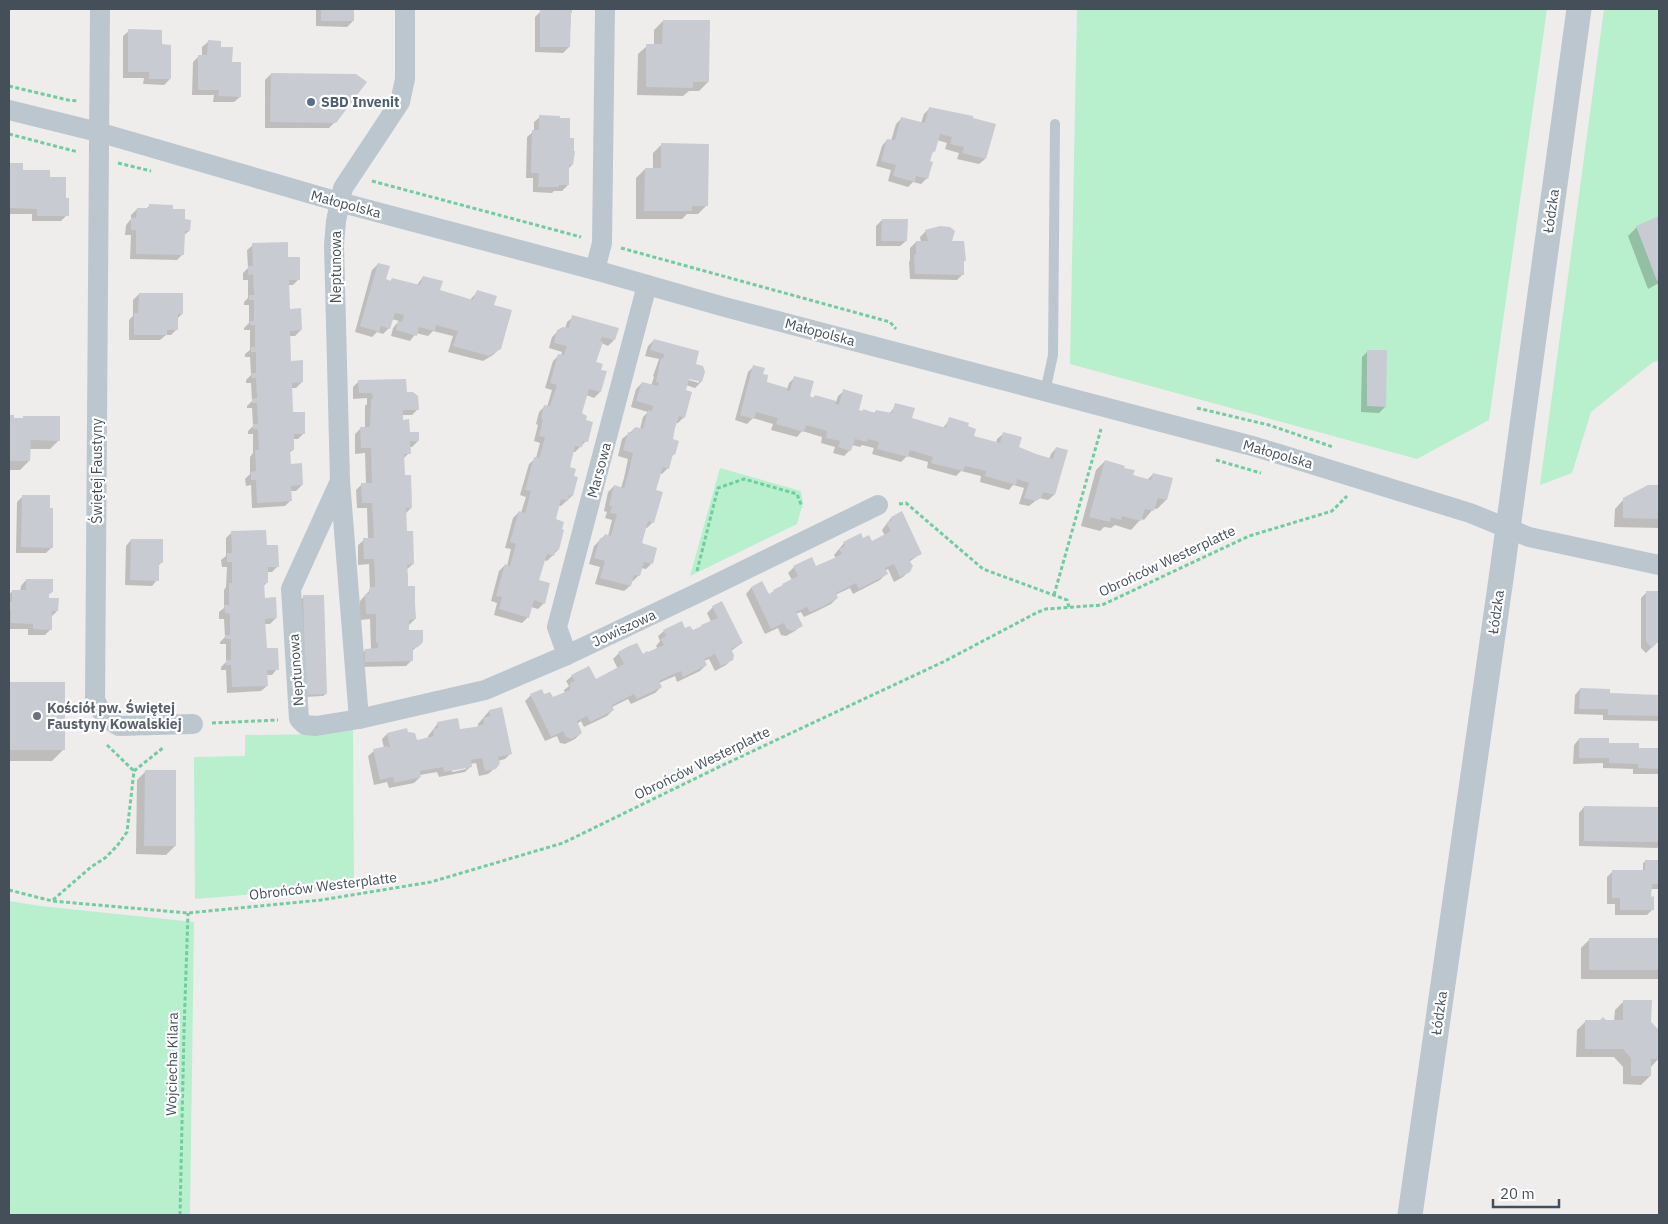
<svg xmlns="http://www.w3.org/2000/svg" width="1668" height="1224" font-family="'IBM Plex Sans',sans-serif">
<rect width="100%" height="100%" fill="#efecec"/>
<g fill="#b8efcd">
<polygon points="1077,9 1547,9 1489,420 1417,459 1070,364"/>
<polygon points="1604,9 1659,9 1659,361 1653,362 1591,412 1572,473 1540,485"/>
<polygon points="720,468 801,491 803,503 797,524 690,576"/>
<polygon points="353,729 354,886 195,899 194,757 245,756 245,735 326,734"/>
<polygon points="9,901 40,906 194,922 190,1215 9,1215"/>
</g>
<g fill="#0003" fill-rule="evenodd">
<polygon points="316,9 353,9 353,21 347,27 316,26"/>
<polygon points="546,9 571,9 569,47 563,53 535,52 535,17 541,11 546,12"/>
<polygon points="663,21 708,82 699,91 689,91 683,96 637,95 638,54 647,46 654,46 654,30"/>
<polygon points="129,31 161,46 170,79 164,85 143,84 144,78 123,78 123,36"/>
<polygon points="208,42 219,48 231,63 240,97 234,102 213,102 214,95 192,95 193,62 199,56 202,56 202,47"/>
<polygon points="271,74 335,122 329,128 265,128 265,80"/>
<polygon points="930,108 985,159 979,164 957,159 959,153 945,149 947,143 937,140 934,151 931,154 927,178 921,184 913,182 908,187 888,181 891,170 876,166 882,146 887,140 891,141 896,124 901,119 921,123 924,114"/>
<polygon points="540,117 568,140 572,165 568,169 568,185 562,191 554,191 552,193 533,192 533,178 526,178 527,137 534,131 534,122"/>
<polygon points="662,144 707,205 698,214 687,214 682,219 636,219 636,178 645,169 653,169 653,153"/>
<polygon points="9,165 22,165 21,171 49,178 67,215 61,221 32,221 32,214 9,214"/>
<polygon points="150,205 172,210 184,221 189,231 183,236 183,254 177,260 130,259 131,235 125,235 126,225 131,219 131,215 137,209 146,209"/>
<polygon points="1659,217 1659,283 1648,289 1628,236 1637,227"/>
<polygon points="882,220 906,241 900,246 876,246 876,226"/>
<polygon points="940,227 963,262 963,274 957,280 910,279 909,262 910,260 910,248 916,242 921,242 920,237 925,232"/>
<polygon points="253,245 287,259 299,279 293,285 288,285 289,310 301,330 295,336 289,336 290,362 302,382 296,388 291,388 292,413 304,433 298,439 293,439 293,450 289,453 290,465 302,485 296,491 290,491 291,500 285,506 252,508 251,485 246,486 245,479 250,474 250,457 253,453 253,434 248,434 248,431 253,426 252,408 247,408 247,406 252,401 251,383 246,383 246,380 251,375 250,357 245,357 245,354 250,350 250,330 244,330 244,328 249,323 249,305 244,305 244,302 248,298 248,280 243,280 243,273 248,268 247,250"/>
<polygon points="378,264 384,280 390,282 392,279 417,285 423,277 438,291 470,300 477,292 493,306 499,349 493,355 483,361 448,352 453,336 433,331 428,336 416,333 410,341 391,336 393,328 399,321 392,319 389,328 383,334 377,332 372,337 355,332 372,270"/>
<polygon points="139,294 182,314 177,319 177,329 171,335 166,335 160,340 129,340 129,320 133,316 133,300"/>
<polygon points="573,317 614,340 608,346 601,343 594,363 600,370 605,372 600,392 594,398 586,395 580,414 586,441 575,452 573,452 568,468 572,496 561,506 558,506 554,520 558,550 547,561 544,560 538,581 544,603 538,609 531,607 528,617 522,623 494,615 497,603 491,601 499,571 505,565 507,566 511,549 505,548 513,518 519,512 521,513 526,497 520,495 529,464 536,458 540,443 534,441 538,425 536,424 539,412 545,406 547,407 552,390 545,388 553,361 559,355 561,356 562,352 549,348 552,337 558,331 565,329 567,322"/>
<path d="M654,340L704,372L701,382L695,388L686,385L684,417L678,423H676L671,440L674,454L670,458L668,468L662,474L660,473L655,491L653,522L647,528L645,527L641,544L651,564L646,569L641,568L639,575L633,581H631L630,586L624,591L595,584L600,567L589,564L594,546L605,535L608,536L612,520L605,518L607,512L604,511L608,492L614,486L621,488L624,478L628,459L618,456L622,439L633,430L640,429L643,417L648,412L631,407L636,389L642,383L651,386L654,377L653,376L659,359L645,356L648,346ZM683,376L699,380V383L682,378Z"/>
<polygon points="1368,351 1385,407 1379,413 1361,412 1362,357"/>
<polygon points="754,366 762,375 765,383 787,389 789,383 794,378 808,397 812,399 815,396 836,402 838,396 844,391 857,410 862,412 864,410 874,413 876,411 889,414 896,405 910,419 943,428 950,419 972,437 996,443 997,439 1003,434 1018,448 1049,459 1051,454 1056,448 1054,495 1048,500 1039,498 1029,506 1019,504 1024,488 1013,485 1009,490 980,482 981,476 961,471 956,476 927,468 928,462 907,456 901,462 872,454 874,448 862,445 860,447 852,445 850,450 844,456 833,453 835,447 821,443 822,437 802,431 797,437 771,430 773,424 753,418 747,424 735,420 748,372"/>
<polygon points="359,381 405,393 417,410 412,415 402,415 402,421 409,434 418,441 412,447 409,447 409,453 403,459 404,476 411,508 405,514 405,532 413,564 406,570 407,588 415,619 409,625 408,632 422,642 411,652 412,660 406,666 360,667 360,656 365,650 371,650 370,619 360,620 360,601 370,590 369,564 358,565 358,545 364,540 368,539 367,508 357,508 356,490 362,484 366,484 365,453 355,454 355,434 360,429 365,429 365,406 367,404 367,398 353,399 353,387"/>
<polygon points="9,417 13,417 13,419 22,419 24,417 59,440 50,449 29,449 29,461 20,470 9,470"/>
<polygon points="1105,461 1123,469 1132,476 1147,480 1153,474 1171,479 1166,500 1157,509 1154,508 1144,520 1141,519 1131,530 1115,525 1111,528 1104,527 1100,531 1081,526 1096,470"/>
<polygon points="1649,486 1659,487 1659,528 1614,527 1615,509 1624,499"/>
<polygon points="23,496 52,547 46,553 16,553 17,502"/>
<polygon points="891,518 920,554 909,562 909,571 903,577 894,582 888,569 885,571 886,574 880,580 853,594 850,588 835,595 837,598 831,604 817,611 804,617 801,612 795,614 801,626 795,631 786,636 781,635 778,628 765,634 746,594 751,588 762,583 768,595 792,580 788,573 794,567 816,568 836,558 834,555 844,543 863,539 871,542 885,536 882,530"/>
<polygon points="231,533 266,547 278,566 272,572 267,572 267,582 263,587 263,599 276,618 270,624 264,624 265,650 277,669 272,675 266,675 267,686 261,691 227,693 226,670 221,670 221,667 226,662 226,644 220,644 220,642 225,637 224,619 219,619 219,612 224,608 224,590 226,587 227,567 222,567 221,560 226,556 226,538"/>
<polygon points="131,540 162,562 158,566 157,580 152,586 125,585 126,546"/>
<polygon points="26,580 52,592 48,595 48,599 57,611 51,617 51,629 45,635 28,635 28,629 9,629 9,595 12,591 20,592 21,586"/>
<polygon points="1647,592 1659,592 1659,640 1646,653 1641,648 1641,598"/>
<polygon points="304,597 326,694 323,696 304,697 301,599"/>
<polygon points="713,607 742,643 731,651 732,659 726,665 715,671 709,659 704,661 706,665 700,671 677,682 675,676 659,683 661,687 655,693 631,704 628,699 612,707 613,710 607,716 584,727 581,721 577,724 581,733 575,739 565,744 560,743 557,736 545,741 525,701 531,695 552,699 565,694 564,690 569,686 566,681 572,676 595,681 618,669 613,659 619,653 642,655 658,649 656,646 660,641 658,636 664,631 685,630 692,632 702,626 711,622 707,613"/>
<polygon points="9,683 64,683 64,749 52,761 9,761"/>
<polygon points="1580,689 1609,695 1659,696 1659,721 1603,720 1603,715 1574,714 1575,695"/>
<path d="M489,711L511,753L505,759L498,761L495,768L488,774L479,776L476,763L470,764L471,766L465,772L439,777L437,772L420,775V777L414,783L389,788L387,782L374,785L368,756L374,751L384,748L382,739L387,734L407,733L416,742L428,739V736L438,723L459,731L478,728V724ZM466,767V769L452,772V770Z"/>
<polygon points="1579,739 1637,749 1659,749 1659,774 1633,774 1633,769 1603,768 1603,763 1573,764 1574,745"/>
<polygon points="146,771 175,846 166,855 136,854 137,780"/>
<polygon points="1584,807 1659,808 1659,845 1657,848 1579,846 1579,813"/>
<polygon points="1646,861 1659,861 1659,889 1650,889 1653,909 1647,915 1615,915 1615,904 1607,904 1607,877 1613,871 1643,871 1643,863"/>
<polygon points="1590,939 1659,939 1659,979 1581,979 1581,948"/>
<polygon points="1624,1001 1659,1031 1659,1058 1651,1067 1650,1076 1641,1085 1623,1084 1623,1067 1614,1057 1576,1057 1577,1030 1586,1021 1614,1021 1615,1010"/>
</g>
<g fill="#c8cbd1">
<rect x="321" y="9" width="33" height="12"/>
<polygon points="551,9 572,9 572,13 571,13 570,47 540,47 540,10 551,10"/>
<polygon points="663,20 710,20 709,82 693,82 693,88 646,87 646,44 662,44"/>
<polygon points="128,29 162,30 162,44 171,45 171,79 149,79 149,72 128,72"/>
<polygon points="208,40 221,41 221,47 233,47 232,62 241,62 241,97 218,96 219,90 198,90 198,55 207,55"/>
<polygon points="271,73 356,74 367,82 336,123 270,122"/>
<polygon points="929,107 973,116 973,118 996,124 986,159 962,153 964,147 950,144 952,137 940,134 935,152 933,151 930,161 933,162 928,179 916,176 915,182 893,176 896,165 881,161 887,139 895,140 901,117 925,123"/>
<polygon points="539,115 560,116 560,118 570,118 570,138 574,138 574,151 575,151 573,165 569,165 569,185 559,185 559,187 538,187 539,173 531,173 532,130 539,130"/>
<polygon points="661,143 709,144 708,206 692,206 692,211 644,211 645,168 661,168"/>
<polygon points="9,163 23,163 23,170 50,170 50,177 66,177 66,198 69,198 69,216 37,216 37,209 9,208"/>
<polygon points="149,204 173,205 173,209 185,209 185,219 191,220 190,231 185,231 184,255 136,254 136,230 131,230 131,218 136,218 137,208 149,208"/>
<polygon points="1659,216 1659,279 1657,281 1636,226"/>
<polygon points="882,219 908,219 907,241 881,241"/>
<polygon points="940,226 950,227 955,231 952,241 964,241 966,261 964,261 964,275 915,274 914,255 916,254 916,241 928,241 925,230"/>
<polygon points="288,242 288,257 300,257 300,280 289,280 290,309 301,308 302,330 290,331 291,361 303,360 303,382 292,383 293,412 305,412 305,434 294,434 294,450 290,450 291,464 302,463 303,485 291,486 292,501 257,503 256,480 251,480 251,472 256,471 255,450 259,450 258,429 253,429 253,424 258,424 257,403 252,403 252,399 257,398 256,378 252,378 251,373 256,373 256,352 251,352 251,347 255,347 255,325 250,325 250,321 254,321 254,300 249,300 249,295 254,295 253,274 248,275 248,266 253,266 252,243"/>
<polygon points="378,263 390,266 386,279 391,281 392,278 420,285 423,276 443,281 440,290 473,300 477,290 497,296 494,305 512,310 501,349 489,356 453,346 458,331 436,325 435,331 419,327 417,336 396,330 398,321 402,322 404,315 395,313 390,329 381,326 379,332 360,326"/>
<polygon points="139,293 183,293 183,314 178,314 178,330 167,330 167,335 134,335 134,313 138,313"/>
<polygon points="572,315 619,328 615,340 602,337 600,341 603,342 596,362 603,364 601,370 607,371 601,392 589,389 582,413 587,416 586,420 593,422 588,442 583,441 582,447 575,446 570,467 576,469 574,476 578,477 573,496 569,495 568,501 561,499 556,519 564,522 562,529 564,530 559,550 556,550 554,556 547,554 539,580 550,583 545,604 534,600 529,618 499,609 502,597 496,596 505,564 510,566 516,544 510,542 519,511 525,513 531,491 525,490 534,457 539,458 542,448 545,437 539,436 543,419 541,419 544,405 550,406 557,385 550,383 558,354 564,355 567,346 554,343 557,330 563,327 569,328"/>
<polygon points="654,339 699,351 696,364 703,366 705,372 702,382 689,379 686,390 692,392 685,418 679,416 675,428 673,439 679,441 675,455 673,454 669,469 663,467 659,480 656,490 663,492 654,523 648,521 642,543 657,548 653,564 644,562 640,576 634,575 631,586 600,578 605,561 594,558 600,538 603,539 605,534 611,536 617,514 610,513 612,506 609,506 614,485 624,488 629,471 633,453 623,450 628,432 632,433 633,429 636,427 643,429 648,410 652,411 653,406 636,401 642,382 658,386 659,383 656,382 661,358 663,359 664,354 650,350"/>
<polygon points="1367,350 1387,350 1386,407 1367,406"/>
<polygon points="753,365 765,368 763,374 768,375 767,382 787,388 786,390 790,391 794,376 814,381 810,396 814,398 815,395 836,401 835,404 839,405 843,389 863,395 859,410 863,411 863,409 875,413 876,410 892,413 895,403 915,408 912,418 946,428 949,417 969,423 968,426 976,429 974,436 1000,443 1003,432 1022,437 1019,447 1036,454 1053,459 1056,447 1068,450 1055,495 1043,492 1041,498 1036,501 1024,498 1029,483 1017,479 1016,485 985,476 986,471 965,466 963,471 931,463 933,457 910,450 908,457 877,449 879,442 868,439 867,442 855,439 851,451 838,447 840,441 826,438 827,431 806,425 804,432 776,424 778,418 756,412 754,419 740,415"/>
<polygon points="406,379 407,392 413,392 418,396 419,410 403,410 403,420 409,419 410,432 419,432 419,441 410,441 411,454 404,454 405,475 411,475 412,508 406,508 407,531 413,531 414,564 407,565 408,576 408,586 415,586 415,604 416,619 409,620 409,630 423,630 423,642 418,647 413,648 413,661 365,662 365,649 378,648 378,643 376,643 376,614 366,614 365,594 369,594 369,589 371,587 375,587 375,577 374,559 364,559 363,538 374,538 372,503 362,503 361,483 372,483 371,448 361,448 360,427 370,427 371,399 373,399 372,393 359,393 358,380"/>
<polygon points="9,415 14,415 14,418 23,418 23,416 60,416 60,441 31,440 30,461 9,461"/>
<polygon points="1105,460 1125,466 1124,468 1135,470 1133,475 1151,480 1153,473 1173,478 1167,500 1158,498 1154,511 1145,509 1141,521 1122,516 1121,520 1111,517 1110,522 1089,517"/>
<polygon points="1648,485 1659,485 1659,519 1623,518 1623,498"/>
<polygon points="22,495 50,495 50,508 53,508 53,548 21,547"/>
<polygon points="902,511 922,554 909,560 913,566 910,572 900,577 894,564 885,568 888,574 859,589 856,583 836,593 838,598 824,606 810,612 807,607 796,612 803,626 793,631 787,629 784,623 771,629 751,587 762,581 769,594 774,591 773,590 783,585 782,584 798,576 793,566 812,557 816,566 832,559 842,554 839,549 845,546 843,542 861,533 863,538 869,535 872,541 891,531 886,523 892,520 891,517"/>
<polygon points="266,530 267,545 278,545 279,567 268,567 268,583 264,583 265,598 276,597 277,618 265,619 267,648 278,648 279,670 267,670 268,686 232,687 231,665 226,665 226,660 231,660 231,639 226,639 225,635 230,635 230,614 225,613 224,605 229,605 229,583 232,583 232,562 227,562 227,553 232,553 231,531"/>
<polygon points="131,539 163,539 163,563 159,563 159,581 130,580"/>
<polygon points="26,579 53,579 53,592 49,593 49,598 59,598 58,611 52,611 52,630 33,629 33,624 11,623 11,610 9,610 9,602 12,602 12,590 26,590"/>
<polygon points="1646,591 1659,591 1659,641 1652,648 1646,642"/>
<polygon points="303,595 324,595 327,694 306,695"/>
<polygon points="722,601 743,643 731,649 734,655 733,660 721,666 715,654 704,659 707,665 683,677 681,671 669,676 659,681 662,687 637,699 634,694 612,705 614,710 590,722 587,716 577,721 582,733 572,739 566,737 563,731 551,737 530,694 542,689 544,694 550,692 553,697 570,690 570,683 575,681 571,675 589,666 596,679 624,664 618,652 627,647 637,643 643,654 647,651 648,652 664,645 661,639 666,636 663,630 682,621 685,628 690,626 693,630 702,626 701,625 718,618 712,606"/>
<rect x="9" y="682" width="56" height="68"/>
<polygon points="1580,688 1610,689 1610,693 1659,695 1659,716 1608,715 1608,709 1579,709"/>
<polygon points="502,707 512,754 498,757 500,763 496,769 485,771 482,758 471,760 472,767 444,772 443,767 432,769 420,771 421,777 394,783 393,777 380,780 373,749 388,746 388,748 390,747 387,733 407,728 408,732 415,733 417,740 434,736 433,729 438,728 437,722 458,718 460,729 475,727 484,724 483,718 490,716 489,710"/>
<polygon points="1579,738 1609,738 1609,743 1639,743 1639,748 1659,748 1659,769 1638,768 1638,764 1609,763 1609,758 1579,758"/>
<polygon points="145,770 176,770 176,846 144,846"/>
<polygon points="1584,806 1659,807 1659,842 1584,841"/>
<polygon points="1645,860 1659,860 1659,884 1652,884 1651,897 1654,896 1654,910 1620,910 1620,898 1612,898 1612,870 1645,870"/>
<rect x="1589" y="938" width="70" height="32"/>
<polygon points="1623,1000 1652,1000 1651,1022 1659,1030 1659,1059 1651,1059 1651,1076 1631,1076 1631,1058 1623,1049 1585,1049 1585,1020 1600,1020 1603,1017 1606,1020 1623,1020"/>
</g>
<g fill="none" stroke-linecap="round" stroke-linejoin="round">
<g stroke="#70cda0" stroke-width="3" stroke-dasharray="4 2.5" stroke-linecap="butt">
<polyline points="9,86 68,100 78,101"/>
<polyline points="9,134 78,152"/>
<polyline points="118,163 151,171"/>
<polyline points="372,181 581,237"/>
<polyline points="621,248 890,322 896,329"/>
<polyline points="1197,408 1269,425 1333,447"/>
<polyline points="1216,460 1261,473"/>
<polyline points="899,504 906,503 983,569 1067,600 1069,607"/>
<polyline points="697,571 718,488 744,479 797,494 802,507"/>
<polyline points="1054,595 1101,429"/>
<polyline points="212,723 278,720"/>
<polyline points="107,745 134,771"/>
<polyline points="9,890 52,901 188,913 321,900 431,882 563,843 723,765 945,661 1038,612 1046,609 1102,605 1249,536 1332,511 1347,496"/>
<polyline points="53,900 91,867 105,858 117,846 127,832 134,771 164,747"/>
<polyline points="180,1215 184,1031 188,913"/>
</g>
<polyline stroke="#bcc6cf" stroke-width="10" points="1045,392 1053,355 1055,124"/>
<g stroke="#bcc6cf" stroke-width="20">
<path d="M100,9L95,700C101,712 107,720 119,726L193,724"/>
<polyline points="9,110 98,132 339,202 595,270 721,306 1256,447 1470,513 1529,537 1659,565"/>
<polyline points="595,270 602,243 605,9"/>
<polyline points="340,481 291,589 299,719 305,725 316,726 359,719 485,690 567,655 704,590 878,505"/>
<polyline points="567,655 557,627 647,285"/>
<polyline points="359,719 340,481 334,245 336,221 343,188 400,102 405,79 405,9"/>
</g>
<polyline stroke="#bcc6cf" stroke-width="25" points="1410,1215 1501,579 1579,9"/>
</g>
<circle fill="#5c6f8a" stroke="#fff" stroke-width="2" cx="311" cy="102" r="5"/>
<circle fill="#6b7280" stroke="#fff" stroke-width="2" cx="37" cy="716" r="5"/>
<g text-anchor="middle" stroke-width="4.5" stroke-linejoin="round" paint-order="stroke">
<g font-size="14" font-weight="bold" fill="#4e5e75" stroke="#fff" text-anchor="start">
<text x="321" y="107">SBD Invenit</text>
</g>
<g font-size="14" fill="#444f5a" stroke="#fff">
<text transform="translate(346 204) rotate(15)" y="5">Małopolska</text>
<text transform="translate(1551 211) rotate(-82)" y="5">Łódzka</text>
<text transform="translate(336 267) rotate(-90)" y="5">Neptunowa</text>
<text transform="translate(820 332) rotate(15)" y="5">Małopolska</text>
<text transform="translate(1278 454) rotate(16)" y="5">Małopolska</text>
<text transform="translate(599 470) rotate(-75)" y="5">Marsowa</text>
<text transform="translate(97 471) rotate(-90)" y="5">Świętej Faustyny</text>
<text transform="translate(1167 561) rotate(-25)" y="5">Obrońców Westerplatte</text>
<text transform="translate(1496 612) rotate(-82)" y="5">Łódzka</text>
<text transform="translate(624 628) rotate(-25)" y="5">Jowiszowa</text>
<text transform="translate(296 670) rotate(-94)" y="5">Neptunowa</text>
<text transform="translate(702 763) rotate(-26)" y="5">Obrońców Westerplatte</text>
<text transform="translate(323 886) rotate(-7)" y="5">Obrońców Westerplatte</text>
<text transform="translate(1439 1013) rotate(-82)" y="5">Łódzka</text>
<text transform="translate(172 1064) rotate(-89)" y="5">Wojciecha Kilara</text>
</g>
<g font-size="14" font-weight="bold" fill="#5b616d" stroke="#fff" text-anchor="start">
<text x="47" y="713">Kościół pw. Świętej<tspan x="47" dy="16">Faustyny Kowalskiej</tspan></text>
</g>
</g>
<rect width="1668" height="1224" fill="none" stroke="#444f5a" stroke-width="20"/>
<path d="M1493 1199v8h66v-8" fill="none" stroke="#444f5a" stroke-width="2.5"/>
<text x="1500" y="1199" font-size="15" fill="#444f5a" stroke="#ffffff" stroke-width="4" paint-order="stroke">20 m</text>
</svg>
